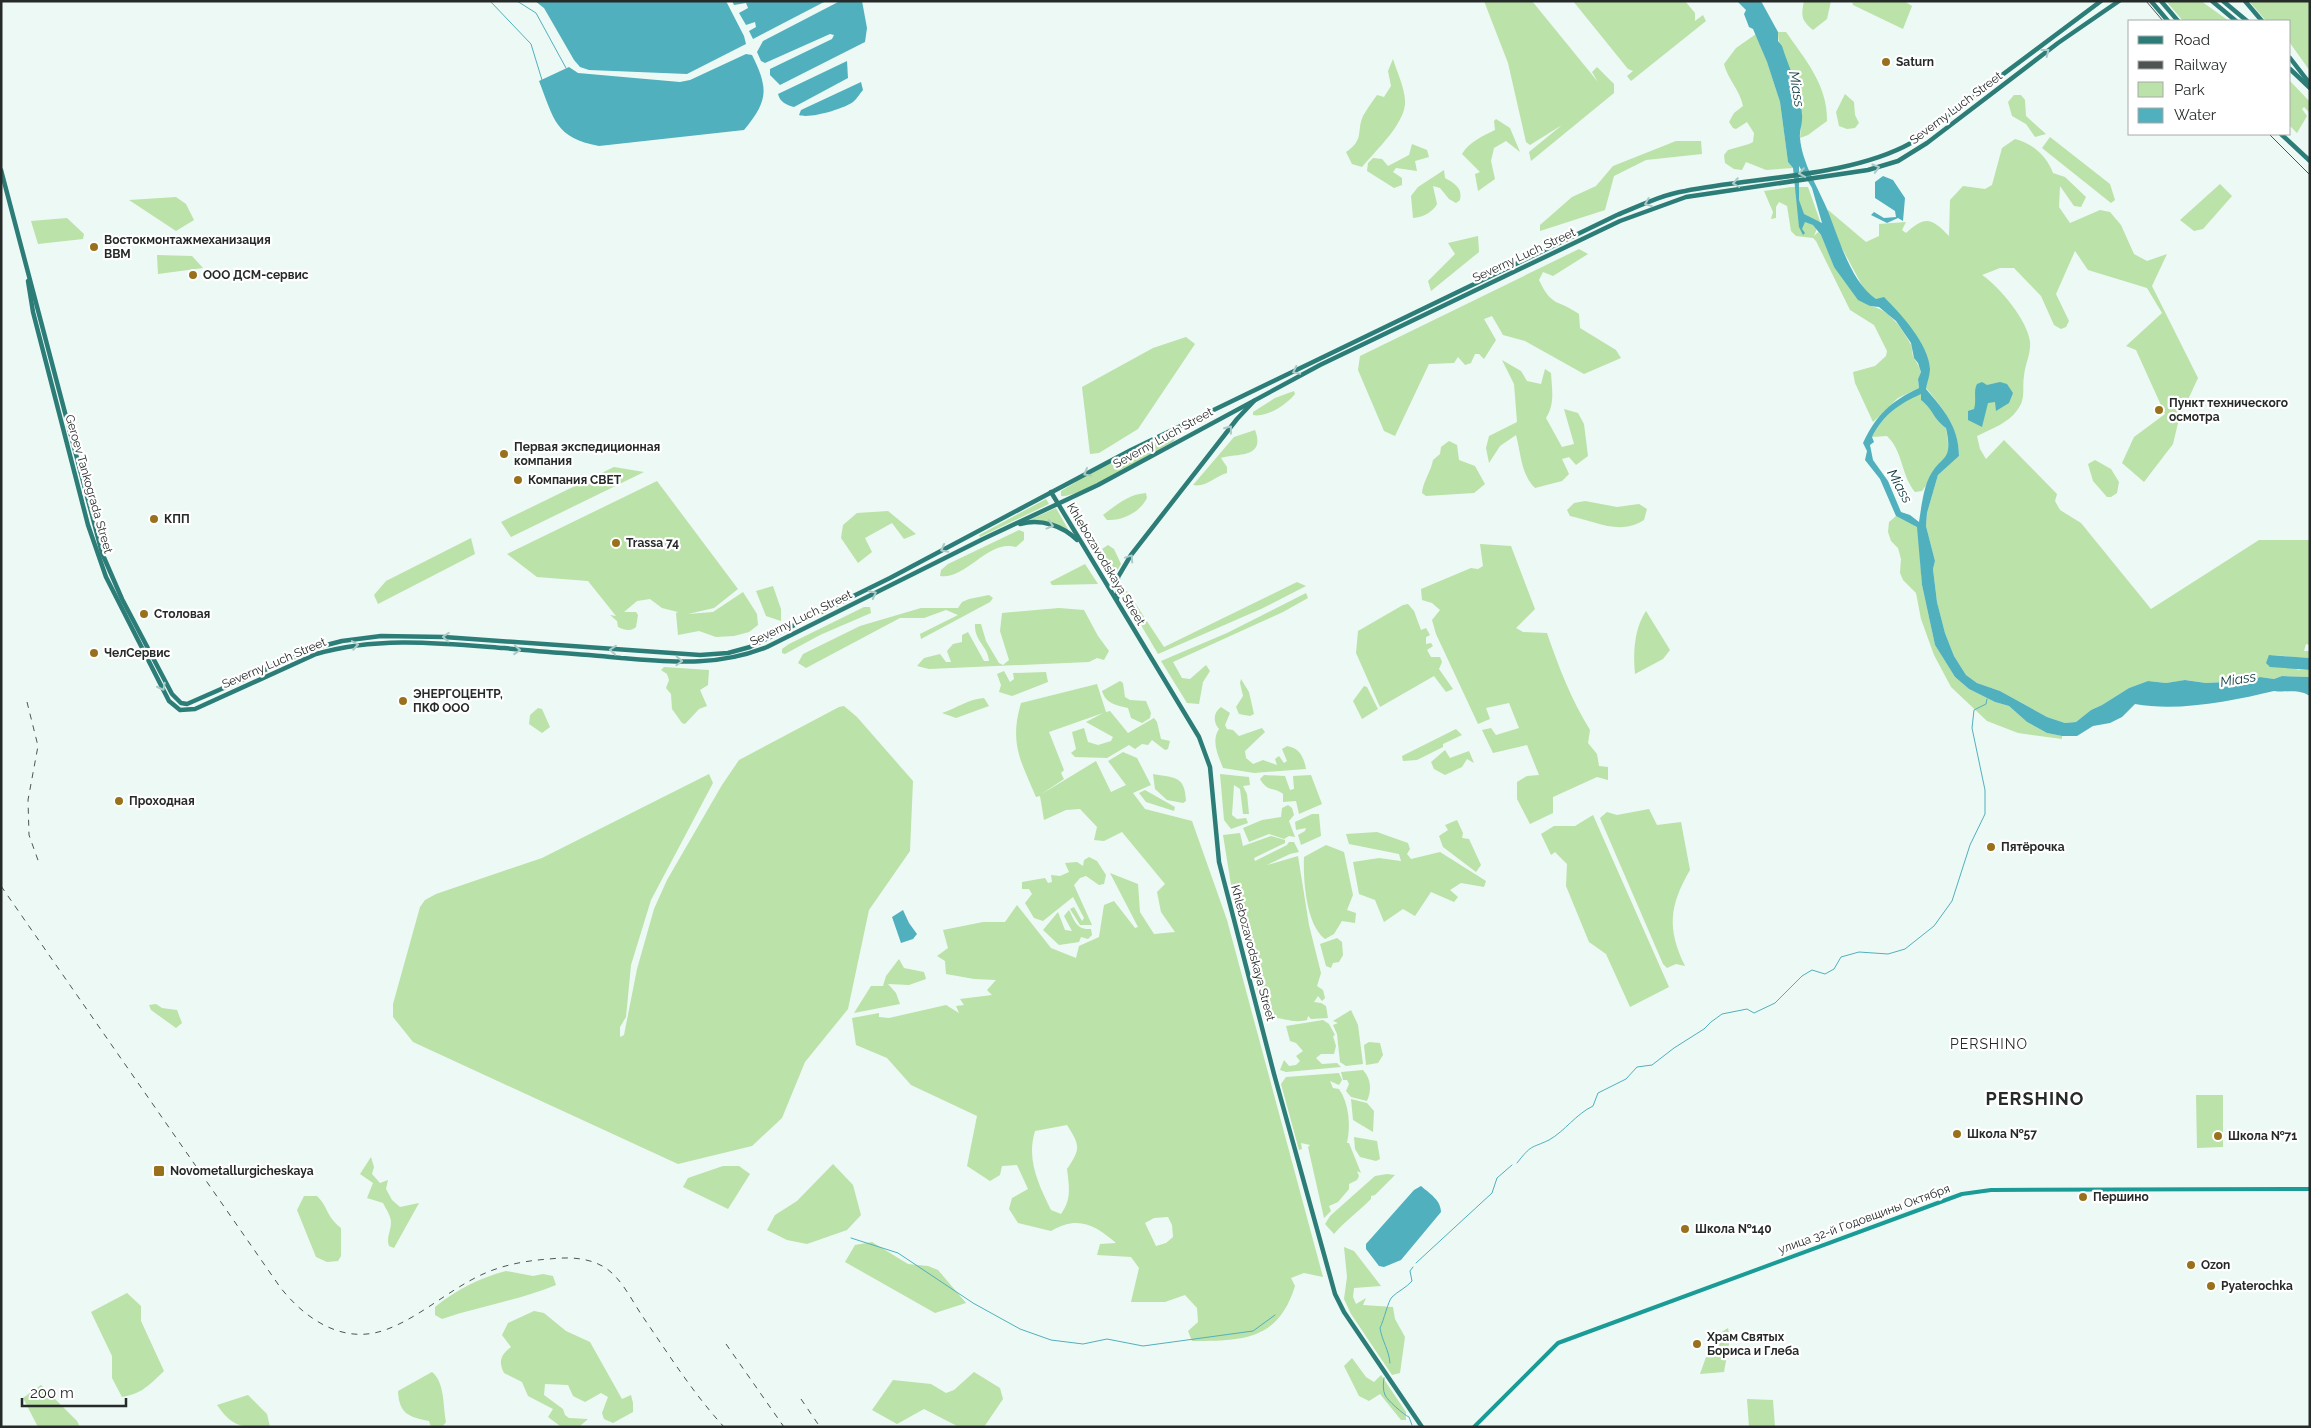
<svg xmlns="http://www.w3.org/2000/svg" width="2311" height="1428" font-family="Raleway,sans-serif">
<rect width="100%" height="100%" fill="#edf9f5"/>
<g fill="#bbe2a8" fill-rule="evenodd">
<polygon points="1484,1 1532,1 1598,82 1592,72 1597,67 1614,84 1614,93 1531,161 1529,152 1562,125 1530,145 1526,142 1508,63"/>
<polygon points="1573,1 1685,1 1695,13 1695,21 1703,15 1706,21 1631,81 1627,76 1633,71 1628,69"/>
<path d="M1804,1H1831L1827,19L1813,30C1801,20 1801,16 1804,1Z"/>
<polygon points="1852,1 1904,1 1912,6 1903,29 1853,5"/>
<polygon points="2166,1 2201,1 2229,21 2183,21"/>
<polygon points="2249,1 2310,1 2310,71 2290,43 2290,21 2266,21"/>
<path d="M1778,32H1786C1805,59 1828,86 1827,121L1808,135L1800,138C1802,120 1802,104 1797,87C1790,69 1778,52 1778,32Z"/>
<path d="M1756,34L1767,62L1780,102L1788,162L1793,168L1766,170L1746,162L1742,170L1734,169L1725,163L1724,155L1728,150L1749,144L1753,142L1754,133L1747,122L1736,129L1733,128L1729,122L1734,113L1743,106C1740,90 1728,80 1724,64L1736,48Z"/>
<path d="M1393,59C1397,72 1404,86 1405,100C1407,122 1376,150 1362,167L1352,164L1346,152C1365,139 1356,132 1363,116C1367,109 1372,102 1377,95L1384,97L1391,86L1388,71Z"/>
<polygon points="2290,81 2310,102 2310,113 2304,107 2302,109 2307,116 2297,133 2290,126"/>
<polygon points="1845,94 1854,102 1855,115 1859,123 1855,128 1847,129 1839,126 1836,112"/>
<polygon points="2014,95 2021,95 2025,100 2026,116 2046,134 2035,137 2026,124 2012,116 2008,102"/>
<path d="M1496,119L1510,128L1520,152L1506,141L1494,148L1491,161L1495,179L1478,191L1475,174L1480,172L1462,154C1469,142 1483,136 1495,130L1494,121Z"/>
<polygon points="2050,137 2110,184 2115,200 2111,203 2042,148"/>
<path d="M2015,139C2032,143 2047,156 2053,173L2065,177L2086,197L2081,207L2074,206L2060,186L2059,207L2070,223L2100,210L2110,212L2121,225L2134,254L2147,261L2167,254L2152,286L2198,378L2179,419L2173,444L2144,482L2122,463L2134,437L2165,414L2136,350L2126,346L2162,313L2147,288L2088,270L2075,251L2056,294L2069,321L2066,327L2061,329L2054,325L2041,296L2014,268H2000L1982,275C1999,286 2028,321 2030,342C2031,354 2025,364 2024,376C2022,388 2026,398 2018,409C2009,423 1991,429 1977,436L1980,449L1986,459L2004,440L2057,494L2055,501L2060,510L2081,523L2151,609L2259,540H2310V645L2306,644L2304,651H2310V658L2270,655L2298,670H2310V677L2282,676L2274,679L2260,677L2245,684L2226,682L2206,683L2186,680L2166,683L2148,681L2129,688L2102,705L2091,710L2076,722L2065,723L2047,717L2000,691L1977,683L1966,675L1954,656L1945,633L1937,602L1933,569L1935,561L1926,526L1927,513L1938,475L1959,456C1959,427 1944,410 1926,388L1930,369L1923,348L1876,299L1865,291L1836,237L1827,209L1866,242L1879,236V224L1906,222L1902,230L1906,233C1925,215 1932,218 1949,236L1950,200L1963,186L1985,189L1992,185L2002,148Z"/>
<polygon points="1676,141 1701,141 1702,154 1646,160 1614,176 1605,210 1540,231 1540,225 1572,197 1596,186 1613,166"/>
<polygon points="1412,144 1427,150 1429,157 1415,161 1417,171 1396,168 1393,172 1402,178 1402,185 1394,188 1367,171 1368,163 1373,158 1382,159 1388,166 1409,155"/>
<path d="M1444,170L1445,178C1454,183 1463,188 1460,200L1456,203L1449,199L1440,188L1433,186L1437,204C1432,213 1423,217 1413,218L1411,196L1418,187Z"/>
<polygon points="2220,184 2232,196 2203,229 2194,231 2180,220"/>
<path d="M1791,187H1808L1820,221L1814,236L1818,232L1821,235L1834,267L1870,306C1889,309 1901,327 1910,343C1913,347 1911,353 1914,358C1917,363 1919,366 1921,372L1918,379L1919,388L1898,398L1873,422L1855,383L1853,372L1875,366L1886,356L1887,351L1874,325L1850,310L1816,241L1813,238L1796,236L1791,231L1787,206L1779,202L1776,207V218L1771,219L1773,212L1764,191Z"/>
<polygon points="176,197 186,204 194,220 176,231 129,200"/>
<polygon points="67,218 84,234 83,239 38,244 31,221"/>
<polygon points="1478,236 1479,252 1431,291 1428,281 1455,254 1448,243"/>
<path d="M1579,249L1588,254L1553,276L1543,272L1539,280C1552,308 1558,299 1579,314L1580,328L1616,350L1621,358L1584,374L1525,341L1503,335L1492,316L1484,319L1496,340L1484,359L1479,354H1475L1471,363L1465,365L1458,357L1454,363L1429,364L1395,436L1384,431L1358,370L1360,356Z"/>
<polygon points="157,255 192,256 203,268 158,274"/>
<polygon points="1186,337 1195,344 1138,429 1099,453 1090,454 1082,387 1153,348"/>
<path d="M1502,360L1521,371L1527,381L1541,384L1545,369L1551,373C1552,390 1555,404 1546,418L1562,447L1574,444L1564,409L1578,413L1584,424L1588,456L1576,465L1569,457L1562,459L1569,474L1562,481L1535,488C1521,475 1521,453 1516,435L1500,446L1489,463L1486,448L1489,436L1517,422L1514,384Z"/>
<path d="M1294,391L1295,394C1287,404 1267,418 1253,415V412L1275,398Z"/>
<path d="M1921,393L1922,400C1934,410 1932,418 1946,428L1949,450L1947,456L1922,491L1915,492C1901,475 1903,451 1887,436L1872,437C1883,415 1899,404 1921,393Z"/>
<path d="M1255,430C1266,459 1237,453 1221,458L1227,467V473C1216,476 1205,488 1193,485L1234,437Z"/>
<path d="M1171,435L1176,437L1173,442C1154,452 1077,499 1061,496V491C1096,469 1134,452 1171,435Z"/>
<path d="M1449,441L1457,445L1459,460L1475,466L1485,484L1474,493L1426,496L1422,493C1423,481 1431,472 1433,460L1440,454L1441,447Z"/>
<polygon points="2095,460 2111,469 2119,482 2117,493 2111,497 2107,497 2093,481 2088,464"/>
<polygon points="614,467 644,472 511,537 501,522"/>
<path d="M657,481L738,589L714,608L688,614L713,612L743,592L757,614L758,625L749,632L734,636L716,637L699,631L678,635L676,613L678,612L662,608L650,599L637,601L624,612H636L638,615L636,627C630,632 625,630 618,627L617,621L610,615L616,616L588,581L537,577L507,554Z"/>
<path d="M1146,493L1147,498C1140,512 1123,521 1107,520L1103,515C1116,505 1129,494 1146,493Z"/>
<polygon points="1046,499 1049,504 980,537 979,535"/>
<path d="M1585,501L1617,507L1639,504L1647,509L1644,520C1620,536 1595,521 1570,516L1567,510L1574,503Z"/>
<polygon points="1056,508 1069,531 1048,521 1027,521"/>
<polygon points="888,511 916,534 904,539 892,523 865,538 872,552 858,563 841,538 843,525 857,513"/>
<polygon points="1896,516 1918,527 1922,585 1935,645 1955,677 1969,689 1995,702 2009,706 2027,722 2047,733 2062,736 2062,739 2018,733 1987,721 1951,687 1934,655 1921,619 1916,593 1903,580 1900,573 1901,559 1898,548 1891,541 1888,532 1889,522"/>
<path d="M1019,530L1024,532V540L1016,547C988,539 966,580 940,576L941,570L948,564Z"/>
<polygon points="471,538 475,554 378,604 374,595 386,581"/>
<path d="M1480,544L1511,546L1535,609L1516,628L1523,632L1547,633C1559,668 1571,699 1590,730L1588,743L1597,754L1599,766L1608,767V780L1597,777L1553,797V813L1530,824L1517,799V782L1527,776L1539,775L1527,745L1493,753L1482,730L1491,728L1496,735L1519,728L1509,703L1486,708L1490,719L1478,724L1436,634L1432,620L1440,610L1432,603L1422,600L1421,589L1471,568L1478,569L1483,566Z"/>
<polygon points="1108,545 1114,549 1121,564 1114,576 1099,557 1102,549"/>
<polygon points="1085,564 1098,584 1052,585 1050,582"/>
<polygon points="1297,582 1306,586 1261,609 1158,654 1122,593 1127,591 1164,647"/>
<polygon points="773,586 781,609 781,621 766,616 756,591"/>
<polygon points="1306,593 1308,598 1283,612 1173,662 1182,678 1190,679 1206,665 1210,671 1203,682 1199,704 1187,703 1161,661 1227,633"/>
<polygon points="989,595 993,598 990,602 921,639 920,634 958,615 946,610 924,618 900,618 806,668 798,663 803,654 860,626 921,608 958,608 962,602 969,599"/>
<polygon points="1408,604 1414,611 1421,630 1426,628 1430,635 1426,637 1426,644 1431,643 1433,646 1427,650 1431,657 1440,657 1442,662 1439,669 1453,689 1446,692 1434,676 1380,707 1356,653 1358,631 1403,605"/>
<polygon points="864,607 870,607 871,613 820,635 785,654 782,653 782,649 789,644"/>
<path d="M1059,608L1084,610L1098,636L1109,651L1104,660L1097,658L1089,662L929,669L917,666L924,658L940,654L946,662H951L947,651L953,644L962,642V635L968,632L984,661H989C988,646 974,641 975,624H981L986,641L999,663L1003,665L1009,660L1000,631L1002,613Z"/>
<path d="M1646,611L1670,650L1663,659L1635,674C1633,653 1634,629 1646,611Z"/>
<polygon points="664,667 709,670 708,685 700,690 707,706 699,709 685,724 682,723 672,709 671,694 666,688 669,680 667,674 661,670"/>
<polygon points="1004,671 1010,682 1014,679 1013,673 1046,672 1048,682 1012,696 999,692 1001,685 997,674"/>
<polygon points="1241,679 1249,692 1254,714 1250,716 1239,714 1236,707 1243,696 1240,683"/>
<path d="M1120,681L1123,683L1125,697L1130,700L1146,701L1151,713L1150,718L1142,723L1131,718L1128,708C1116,705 1106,704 1102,691Z"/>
<path d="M1097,684L1106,712L1110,711L1128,733L1154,718L1157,722L1161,739L1170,741L1168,749L1165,750L1152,740L1148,745L1142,744L1135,749L1129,745L1107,758L1075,757L1071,753L1076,749L1072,732L1084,728L1088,742L1098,745L1111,741L1113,737L1086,722L1103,713L1049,732L1064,770L1061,773L1064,779L1040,795L1096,761L1111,792L1126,785L1108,761L1123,752L1137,758L1151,785L1133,793L1145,809L1192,821L1227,920L1323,1277L1304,1273L1291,1278L1295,1286C1278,1341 1242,1341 1192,1341L1188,1331L1198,1322L1197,1308L1185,1295L1165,1302H1131L1139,1268L1131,1257L1097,1255L1100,1244L1116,1243C1095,1225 1078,1215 1051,1231L1018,1223L1009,1209L1012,1198L1028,1189L1017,1165L1002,1166L1000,1175L990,1181L967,1166L977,1116L911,1085L887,1058L856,1045L852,1018L879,1013V1017L889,1018L946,1005L959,1013L956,1006L964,1005L960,999L992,995L987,990L996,980L974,979L946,974L945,961L937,956L948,948L943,930L983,922H1005L1017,905L1051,948L1076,958L1079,946L1099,937L1104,905L1114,901L1135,928L1138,927L1110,873L1138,884L1140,912L1154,934L1175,932L1161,912L1157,892L1165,884L1122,832L1104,841L1094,840L1097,827L1080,809L1066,810L1044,820L1040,796L1036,797C1021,761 1009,744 1021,703ZM1067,1125C1080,1145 1081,1149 1067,1169C1069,1186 1072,1199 1061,1214L1051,1210C1039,1185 1026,1160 1035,1131ZM1168,1217L1172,1225L1173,1237L1166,1243L1156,1246L1145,1223L1154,1218Z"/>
<polygon points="1364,686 1367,687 1378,709 1362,719 1353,701"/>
<path d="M984,698L989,706L956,718L942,713C957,708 969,699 984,698Z"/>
<polygon points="844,706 857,717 913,781 910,851 869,910 848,1009 805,1062 782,1118 752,1146 678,1164 413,1042 393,1017 393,1004 420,907 425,900 436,894 542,858 709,774 713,783 651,900 631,965 626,1017 620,1027 620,1037 624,1035 637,969 654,909 667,880 722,785 739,760 839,707"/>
<path d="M1221,707L1230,713L1225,725L1227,729L1233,730L1239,736L1262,728L1265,732L1245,751L1246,758L1253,764L1263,760L1277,765L1275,759L1279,756L1284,763L1287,761L1282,749L1287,746C1300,748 1304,758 1306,769L1254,773L1223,768C1218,755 1211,741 1219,729C1213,722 1213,713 1221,707Z"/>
<polygon points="538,708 542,709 550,727 542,733 529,724 530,715"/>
<polygon points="1456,729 1462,735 1443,744 1443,747 1417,760 1403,761 1402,756"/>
<polygon points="1445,750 1450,758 1469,751 1474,763 1467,759 1462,767 1445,775 1434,769 1431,762"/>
<path d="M1153,774C1174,778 1185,775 1186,801L1183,803L1167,800L1155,789Z"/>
<polygon points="1220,774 1249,777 1250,785 1243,786 1247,794 1249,814 1243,814 1240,789 1234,785 1232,815 1237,819 1246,818 1248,823 1231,829 1224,820"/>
<path d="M1264,775L1285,776L1290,790L1294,789L1293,776L1311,775L1322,804L1299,814L1296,801L1283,802V794C1273,786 1268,793 1260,779Z"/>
<polygon points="1145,790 1175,807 1174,811 1146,802 1139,793"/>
<polygon points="1288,805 1292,808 1294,815 1289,821 1295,837 1289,836 1284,839 1269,834 1249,842 1243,828 1262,820 1281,817 1282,808"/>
<path d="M1649,809L1657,825L1681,822L1690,870C1669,906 1667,929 1685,966L1676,964L1667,968L1663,964L1600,818L1607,812L1617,815Z"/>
<polygon points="1312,814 1319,814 1321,836 1301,845 1298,835 1305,831 1306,828 1296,830 1295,822"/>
<polygon points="1593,815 1669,987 1630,1007 1606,954 1589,942 1566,886 1567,864 1555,852 1551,855 1541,834 1554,826 1575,826"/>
<polygon points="1457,820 1463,833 1462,838 1469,839 1481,865 1476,872 1443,847 1439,836 1448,830 1445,825"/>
<polygon points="1377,832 1408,843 1410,849 1407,854 1411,859 1440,852 1486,881 1484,887 1461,883 1450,890 1458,897 1454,902 1431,892 1415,916 1403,909 1384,922 1375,900 1359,894 1353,862 1379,858 1401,861 1399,854 1349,844 1346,834"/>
<path d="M1240,833L1243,846L1271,836L1285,840V843L1254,858L1255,861L1287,845L1289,842H1294L1299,852L1290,854L1267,865L1298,856L1309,925L1321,973L1317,986L1323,990L1325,998L1322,1001L1318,996L1314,1002L1321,1003L1326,1006L1328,1018L1311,1019L1308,1016L1307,1020C1292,1024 1281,1016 1267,1018L1263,1001L1259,998L1233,897L1223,835Z"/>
<path d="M1326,845L1344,852L1353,895L1347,910L1356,913L1355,923L1342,921L1334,934L1325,939C1306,925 1303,879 1304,857Z"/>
<polygon points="1089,857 1097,861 1106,875 1104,884 1099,885 1086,876 1080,878 1074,885 1092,925 1080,925 1070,909 1074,907 1082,921 1084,918 1073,897 1043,921 1034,918 1025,903 1032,894 1029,889 1022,889 1022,882 1045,878 1048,883 1052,882 1051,875 1060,876 1069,872 1065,863 1077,862 1083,866 1084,860"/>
<path d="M1069,910C1075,922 1077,930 1091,929L1092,935L1088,939L1081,937L1079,942L1059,945L1043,930L1058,912L1065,930L1072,931L1064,916Z"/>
<polygon points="1337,938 1342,942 1343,955 1339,962 1333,963 1331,968 1326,966 1320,944"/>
<polygon points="899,959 904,968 924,972 926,979 909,985 888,984 896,993 900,1004 854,1013 871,986 883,986 886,976"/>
<polygon points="156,1004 162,1008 177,1010 182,1023 176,1028 151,1010 149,1005"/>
<polygon points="1351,1010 1358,1025 1363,1064 1346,1066 1340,1062 1337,1034 1333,1025 1338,1023 1333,1021"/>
<polygon points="1323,1020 1329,1024 1335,1035 1333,1036 1336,1046 1334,1054 1321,1054 1316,1058 1322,1064 1337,1063 1341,1067 1286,1072 1280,1070 1284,1060 1289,1066 1296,1065 1300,1061 1296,1056 1303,1051 1296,1043 1290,1041 1286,1026"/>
<polygon points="1369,1042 1380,1043 1383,1055 1378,1063 1366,1065 1364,1045"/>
<path d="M1363,1070C1371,1079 1372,1090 1367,1101L1351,1097L1346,1091L1349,1084L1347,1080H1343L1341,1072Z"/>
<path d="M1339,1073L1342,1080L1339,1085L1330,1081L1333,1088L1339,1089C1349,1103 1351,1126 1347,1143H1349L1361,1173L1357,1171L1359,1176L1357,1180L1349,1184V1189L1338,1202L1329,1206L1331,1211L1324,1218L1308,1147L1310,1145L1301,1143L1302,1149L1299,1150L1281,1084L1286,1077Z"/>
<polygon points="2196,1095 2223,1095 2223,1147 2197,1148"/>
<polygon points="1351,1099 1367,1103 1374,1111 1373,1132 1353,1120"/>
<polygon points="1354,1137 1377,1141 1380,1159 1376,1161 1360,1157 1355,1149"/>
<path d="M371,1157L374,1167L372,1174L380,1183L388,1180L386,1189L392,1200L400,1207L419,1203L394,1248L389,1246C386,1237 391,1232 391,1222C391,1216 386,1209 383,1203L367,1198L373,1183L360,1174Z"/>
<polygon points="833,1164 853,1185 861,1215 847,1230 807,1244 787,1240 767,1230 775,1215 797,1201"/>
<polygon points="723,1166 739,1166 750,1174 728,1209 683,1187 688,1178"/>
<path d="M1387,1174L1395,1175L1375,1195L1371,1196V1199C1359,1211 1345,1221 1334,1234L1325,1224L1330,1216L1375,1176Z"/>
<path d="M304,1196H317C329,1208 325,1215 341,1228V1256L338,1261L327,1262L316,1257L297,1210Z"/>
<polygon points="872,1242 908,1264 928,1266 938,1270 966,1303 935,1313 845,1262 855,1245"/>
<polygon points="1344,1247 1354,1251 1381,1286 1354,1288 1353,1297 1356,1304 1366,1298 1363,1305 1393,1307 1395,1319 1405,1337 1400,1373 1392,1375 1351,1314 1344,1299 1347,1277"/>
<path d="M506,1271L533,1276L543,1274L553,1276L556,1285C520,1300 480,1306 442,1319L435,1315V1307C456,1290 479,1278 506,1271Z"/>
<path d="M127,1293L141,1306V1321L164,1371C150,1384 142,1394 122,1397L112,1378V1356L91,1312Z"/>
<path d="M534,1311L544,1313L566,1331L590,1342L622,1399L631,1395L633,1403V1412L613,1423L604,1419L602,1413L608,1397L601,1393L585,1402L573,1396L568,1385L545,1384L544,1395L563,1409L565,1415L569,1418L588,1419L579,1427L560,1426L548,1417L553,1409L528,1396L522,1382L504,1373C498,1361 501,1355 511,1347L502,1335L508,1323Z"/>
<polygon points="1728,1328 1730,1338 1724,1372 1700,1374 1706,1357 1720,1353 1717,1335"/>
<polygon points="1352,1358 1366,1377 1374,1382 1381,1375 1406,1412 1406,1420 1401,1420 1380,1394 1369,1401 1359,1396 1344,1366"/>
<path d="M432,1372C445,1382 443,1407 446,1422L442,1427H431L429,1421C409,1417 399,1414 398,1391Z"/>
<polygon points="974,1372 1000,1388 1003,1399 984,1427 959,1427 924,1409 897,1424 872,1410 893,1380 931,1384 946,1393 954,1390"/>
<polygon points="41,1385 77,1421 80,1427 38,1427 23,1398"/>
<path d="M248,1395L267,1414L270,1427C241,1427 233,1428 217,1405Z"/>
<polygon points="1747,1399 1773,1400 1775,1427 1749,1427"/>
</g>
<g fill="#51b0bd" fill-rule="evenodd">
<polygon points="535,1 726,1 744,36 746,44 687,74 589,70 580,67 574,60 544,8"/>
<polygon points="732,1 826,1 753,39 749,31 756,27 755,22 746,25 739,13 748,8 746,3 734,5"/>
<polygon points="840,1 862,1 867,28 865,42 780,85 770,75 770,69 832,39 834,35 830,34 765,63 761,61 757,52 763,41"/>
<path d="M1737,1H1761L1778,32V41L1782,46C1789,69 1801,91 1802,115C1803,123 1799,131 1800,138C1802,163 1818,187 1827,209C1839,238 1850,281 1876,299L1884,297C1900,313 1929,344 1930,369C1930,375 1927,383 1926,389C1944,410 1959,427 1959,456L1938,475L1927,513L1926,526L1935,561L1933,569L1937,602L1945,633L1954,656L1966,675L1977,683L2000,691L2047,717L2065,723L2076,722L2091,710L2102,705L2129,688L2148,681L2166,683L2185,680L2206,683L2226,682L2245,684L2260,677L2274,679L2282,676L2310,677V696C2297,688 2288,693 2274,691C2232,701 2178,712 2135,704L2122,717L2110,723L2093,726L2077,736H2062L2047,733L2027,722L2009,706L1995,702L1969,689L1955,677L1935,645L1922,585L1917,527L1896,516L1880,479L1865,460L1867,451L1863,443C1876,415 1891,401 1919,388L1918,379L1921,372L1918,363L1914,358L1911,343L1896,321L1879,307L1870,306L1858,300L1834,267L1821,235L1813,225L1805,222L1802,229L1805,233L1803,235L1799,227L1793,168L1788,162L1780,102L1767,62L1753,29L1749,27L1744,14L1746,10ZM1799,166L1812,188L1822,223L1804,214L1799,200ZM1921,394V400C1934,410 1932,418 1946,428C1954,465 1940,453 1928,480C1923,492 1921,509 1919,522L1910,515L1901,512L1888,481L1873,460L1870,445L1874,442L1872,437C1883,415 1899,404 1921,394Z"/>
<path d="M746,54L752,55C769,89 768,101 744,130L599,146C555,138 554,119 539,81L569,67L578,73L680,82L690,80Z"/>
<path d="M847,61L848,78L794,107C786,105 780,102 778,94Z"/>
<path d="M861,82L863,90C860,93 857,99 853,102C843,109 810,119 799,115L801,110Z"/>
<polygon points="1883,176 1893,180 1905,198 1903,221 1898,218 1887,223 1871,215 1874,212 1884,218 1896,217 1895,211 1875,198 1875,182"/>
<path d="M1982,382L1987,385L2000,382L2007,384L2013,393L2009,403L1996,411L1995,402L1988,403L1982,427L1968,420V411L1974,409C1977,400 1973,391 1977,384Z"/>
<polygon points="2269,655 2310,658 2310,670 2270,667 2266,663"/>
<polygon points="903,910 909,923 917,934 913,939 901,943 892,917"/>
<path d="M1421,1186C1429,1193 1441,1200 1441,1212L1401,1260L1384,1267L1379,1266L1366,1249V1244L1414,1190Z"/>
</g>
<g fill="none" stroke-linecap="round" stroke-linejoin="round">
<g stroke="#51b0bd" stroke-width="1">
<polyline points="490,1 531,44 542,80"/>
<polyline points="517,1 536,13 566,68"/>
<path d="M1517,1163C1532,1144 1530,1149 1549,1140C1565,1131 1576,1114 1593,1106L1598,1093L1626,1079L1637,1067L1652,1065L1674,1048L1704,1029L1711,1022L1722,1014L1747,1009L1754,1013L1775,1003L1802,976L1812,970L1825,974L1834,969L1841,957L1859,952L1888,954L1905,949L1934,926L1952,901L1970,845L1985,814V790L1972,728L1974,710L1986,704L1987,699"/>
<polyline points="851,1238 898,1253 973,1303 1020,1329 1051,1340 1083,1344 1107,1339 1143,1346 1253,1331 1275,1315"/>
<polyline points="1416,1263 1492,1193 1497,1178 1512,1165"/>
<path d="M1390,1363C1389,1350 1382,1341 1380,1328C1384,1320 1388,1301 1392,1297C1398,1291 1406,1288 1412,1281L1410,1271L1413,1267"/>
<path d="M1384,1378C1383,1383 1383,1391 1385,1395C1387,1400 1404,1415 1409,1417L1412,1425"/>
</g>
<polyline stroke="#1b9b95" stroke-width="4" points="1474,1427 1558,1343 1962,1194 1991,1190 2310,1189"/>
<g stroke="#2c7d78" stroke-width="4.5">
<polyline points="2151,1 2168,21"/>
<polyline points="2161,1 2178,21"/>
<polyline points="2212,1 2236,21"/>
<polyline points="2223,1 2247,21"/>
<polyline points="2245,1 2262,21"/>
<polyline points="2290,58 2310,84"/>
<polyline points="2290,69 2310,88"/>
<polyline points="2281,134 2310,161"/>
<path d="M1,170L102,553L122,599L172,694L181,703L187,704L315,648L342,641L381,636L444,637L700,655L728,653L750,647L890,578L1131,450L1617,215C1639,206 1661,195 1685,191C1754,177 1850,177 1911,143L2101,1"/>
<path d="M28,281L33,312L88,525L106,577L169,701L180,710L195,709L316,654C377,636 441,643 504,648C543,652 582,654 621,658C673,662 717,667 767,647L983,539L1098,485L1320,365L1620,221L1686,197L1868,170L1898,161L1927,143L2058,43L2119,1"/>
<polyline points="1051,492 1199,737 1210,767 1219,862 1274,1074 1335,1294 1344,1312 1422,1427"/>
<path d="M1020,524C1041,518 1063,526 1077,540"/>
<polyline points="1117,599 1118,577 1131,555 1237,419 1254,401"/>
</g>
<g stroke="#4e5452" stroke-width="1">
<polyline points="2146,1 2163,21"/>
<polyline points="2269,134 2310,175"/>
</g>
<g stroke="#4e5452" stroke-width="1" stroke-dasharray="6 6" stroke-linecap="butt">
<polyline points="27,702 38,746 28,800 29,835 39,863"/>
<path d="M1,886L280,1287C305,1319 343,1345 385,1330C416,1319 443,1295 473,1279C497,1266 522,1261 549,1259C568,1257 587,1257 604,1267C621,1277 632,1301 643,1317C669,1355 693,1393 724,1427"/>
<polyline points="726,1344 784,1427"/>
<polyline points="801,1399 820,1427"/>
</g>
</g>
<defs><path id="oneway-chevron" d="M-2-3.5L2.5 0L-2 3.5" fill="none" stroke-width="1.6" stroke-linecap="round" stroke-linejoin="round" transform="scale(1.25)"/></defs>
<g stroke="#abcbc9">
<use href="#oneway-chevron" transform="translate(2046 52) rotate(-38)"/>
<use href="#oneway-chevron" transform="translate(1876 168) rotate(-16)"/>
<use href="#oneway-chevron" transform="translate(1802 173) rotate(172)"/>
<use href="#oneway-chevron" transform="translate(1736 183) rotate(171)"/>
<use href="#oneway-chevron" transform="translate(1648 203) rotate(158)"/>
<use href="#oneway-chevron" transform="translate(1296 371) rotate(154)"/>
<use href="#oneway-chevron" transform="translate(1229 429) rotate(-52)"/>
<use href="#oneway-chevron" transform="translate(1087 473) rotate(151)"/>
<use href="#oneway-chevron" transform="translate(1050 525) rotate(15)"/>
<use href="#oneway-chevron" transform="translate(944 549) rotate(152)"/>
<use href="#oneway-chevron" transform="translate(1130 558) rotate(-56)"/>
<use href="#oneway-chevron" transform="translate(873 594) rotate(-27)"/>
<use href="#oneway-chevron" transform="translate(446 637) rotate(-176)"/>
<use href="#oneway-chevron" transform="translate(355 645) rotate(-9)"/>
<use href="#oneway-chevron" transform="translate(517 650) rotate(5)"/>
<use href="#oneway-chevron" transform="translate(613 650) rotate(-175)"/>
<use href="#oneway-chevron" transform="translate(679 661) rotate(2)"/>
<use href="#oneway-chevron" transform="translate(162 687) rotate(63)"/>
</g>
<g fill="#99711d" stroke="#fff" stroke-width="2">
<circle cx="1886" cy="62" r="5"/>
<circle cx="94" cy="247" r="5"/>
<circle cx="193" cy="275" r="5"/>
<circle cx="2159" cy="410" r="5"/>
<circle cx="504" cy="454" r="5"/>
<circle cx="518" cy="480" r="5"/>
<circle cx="154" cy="519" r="5"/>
<circle cx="616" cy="543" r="5"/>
<circle cx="144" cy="614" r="5"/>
<circle cx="94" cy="653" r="5"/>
<circle cx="403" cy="701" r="5"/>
<circle cx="119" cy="801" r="5"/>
<circle cx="1991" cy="847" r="5"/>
<circle cx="1957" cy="1134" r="5"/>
<circle cx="2218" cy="1136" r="5"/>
<rect x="153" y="1165" width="12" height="12" rx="2.5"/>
<circle cx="2083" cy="1197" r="5"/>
<circle cx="1685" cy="1229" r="5"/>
<circle cx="2191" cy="1265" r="5"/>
<circle cx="2211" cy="1286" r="5"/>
<circle cx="1697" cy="1344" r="5"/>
</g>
<g text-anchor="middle" stroke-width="4.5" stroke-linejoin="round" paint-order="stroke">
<g font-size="12" font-weight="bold" fill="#262b29" stroke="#fff" text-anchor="start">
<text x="1896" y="66">Saturn</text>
<text x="104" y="244">Востокмонтажмеханизация<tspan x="104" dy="14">ВВМ</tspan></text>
<text x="203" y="279">ООО ДСМ-сервис</text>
<text x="2169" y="407">Пункт технического<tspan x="2169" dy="14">осмотра</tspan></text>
<text x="514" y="451">Первая экспедиционная<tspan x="514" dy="14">компания</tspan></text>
<text x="528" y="484">Компания СВЕТ</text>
<text x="164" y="523">КПП</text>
<text x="626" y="547">Trassa 74</text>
<text x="154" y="618">Столовая</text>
<text x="104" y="657">ЧелСервис</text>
<text x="413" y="698">ЭНЕРГОЦЕНТР,<tspan x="413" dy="14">ПКФ ООО</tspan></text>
<text x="129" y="805">Проходная</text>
<text x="2001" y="851">Пятёрочка</text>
<text x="1967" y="1138">Школа №57</text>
<text x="2228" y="1140">Школа №71</text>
<text x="170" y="1175">Novometallurgicheskaya</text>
<text x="2093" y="1201">Першино</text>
<text x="1695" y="1233">Школа №140</text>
<text x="2201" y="1269">Ozon</text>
<text x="2221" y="1290">Pyaterochka</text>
<text x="1707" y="1341">Храм Святых<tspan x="1707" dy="14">Бориса и Глеба</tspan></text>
</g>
<g font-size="12" fill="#262b29" stroke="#fff">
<text transform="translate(1956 108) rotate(-37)" y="4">Severny Luch Street</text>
<text transform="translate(1524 255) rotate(-25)" y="4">Severny Luch Street</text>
<text transform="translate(1163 438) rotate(-29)" y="4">Severny Luch Street</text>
<text transform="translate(89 484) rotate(74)" y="4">Geroev Tankograda Street</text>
<text transform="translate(1106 564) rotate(59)" y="4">Khlebozavodskaya Street</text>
<text transform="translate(801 618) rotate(-26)" y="4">Severny Luch Street</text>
<text transform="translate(274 663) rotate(-23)" y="4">Severny Luch Street</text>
<text transform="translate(1253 953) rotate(75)" y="4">Khlebozavodskaya Street</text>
<text transform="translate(1864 1219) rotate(-20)" y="4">улица 32-й Годовщины Октября</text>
</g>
<g font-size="14" font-style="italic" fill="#0d3a40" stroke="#fff">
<text transform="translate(1797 89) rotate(80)" y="5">Miass</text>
<text transform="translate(1900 486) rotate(61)" y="5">Miass</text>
<text transform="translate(2238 679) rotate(-10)" y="5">Miass</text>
</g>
<g font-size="14" letter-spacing="1" fill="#262b29" stroke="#fff">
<text x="1989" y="1049">PERSHINO</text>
</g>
<g font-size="18" font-weight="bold" letter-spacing="1" fill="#262b29" stroke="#fff">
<text x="2035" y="1105">PERSHINO</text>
</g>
</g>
<rect width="2311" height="1428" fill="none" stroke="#262b29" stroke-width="5"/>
<rect x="2128" y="20" width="162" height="115" fill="#ffffff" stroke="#a8aaa9"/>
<rect x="2138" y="36" width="25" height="8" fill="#2c7d78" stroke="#a8aaa9"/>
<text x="2174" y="45" font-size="15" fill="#262b29">Road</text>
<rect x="2138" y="61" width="25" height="8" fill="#4e5452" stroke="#a8aaa9"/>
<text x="2174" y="70" font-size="15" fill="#262b29">Railway</text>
<rect x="2138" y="82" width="25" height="15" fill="#bbe2a8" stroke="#a8aaa9"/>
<text x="2174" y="95" font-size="15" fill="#262b29">Park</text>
<rect x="2138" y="108" width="25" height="15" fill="#51b0bd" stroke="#a8aaa9"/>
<text x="2174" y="120" font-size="15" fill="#262b29">Water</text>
<path d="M22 1398v8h104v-8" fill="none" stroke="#262b29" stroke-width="2.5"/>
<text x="30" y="1398" font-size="15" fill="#262b29" stroke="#ffffff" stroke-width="4" paint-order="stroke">200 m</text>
</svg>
